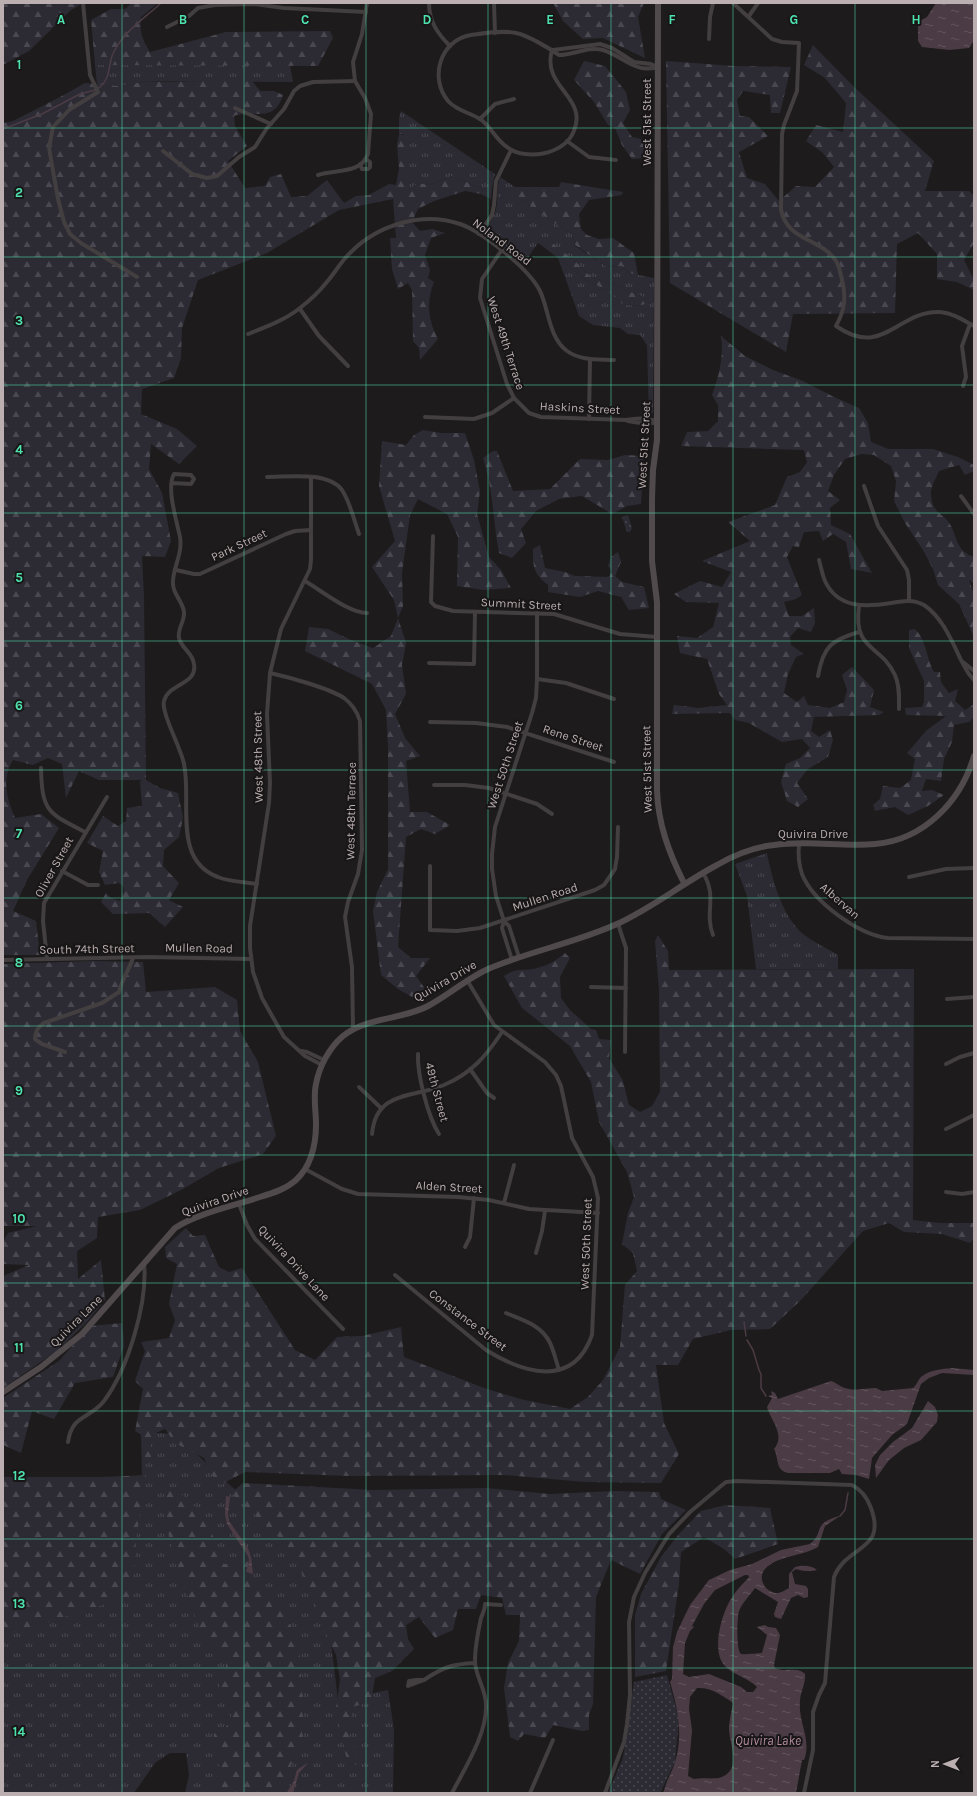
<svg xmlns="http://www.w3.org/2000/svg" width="977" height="1796" font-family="Karla,sans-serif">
<defs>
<pattern id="grass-tufts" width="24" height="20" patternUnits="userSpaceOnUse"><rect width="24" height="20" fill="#2c2b34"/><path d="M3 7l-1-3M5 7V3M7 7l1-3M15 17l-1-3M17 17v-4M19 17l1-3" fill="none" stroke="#49474f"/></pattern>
<pattern id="forest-firs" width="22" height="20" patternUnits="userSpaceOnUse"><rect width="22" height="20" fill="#2c2b34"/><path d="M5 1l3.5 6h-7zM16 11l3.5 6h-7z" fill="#49474f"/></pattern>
<pattern id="park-dots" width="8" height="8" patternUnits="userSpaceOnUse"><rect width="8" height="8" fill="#2c2b34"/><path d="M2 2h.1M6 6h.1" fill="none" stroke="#49474f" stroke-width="1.8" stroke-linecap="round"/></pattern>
<pattern id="water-ripples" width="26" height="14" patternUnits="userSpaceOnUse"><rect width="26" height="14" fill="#4b3b44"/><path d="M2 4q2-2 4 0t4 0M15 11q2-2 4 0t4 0" fill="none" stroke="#63555d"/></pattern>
</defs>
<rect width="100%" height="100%" fill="#1d1b1b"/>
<g fill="url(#grass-tufts)">
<polygon points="95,65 290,65 293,82 169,81 143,82 118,86 97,85"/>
<polygon points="401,111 495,174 492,187 491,199 481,194 483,189 452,176 429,185 419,183 405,192 404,134 399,134 399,118"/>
<path d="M500,177L515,187V195L554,223L572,234L575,246L607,267L622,266L629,273L654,278L653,412L649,417L647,345L640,335L628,334L620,328L593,325L579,316L558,258L584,278L616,296L622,304L637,306L646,304V298L590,276L574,260L547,240L541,245L538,243L523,264L486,237L484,233C487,225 493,220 495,213C499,201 496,189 500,177Z"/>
<path d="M767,853C772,879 782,916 803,934C813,942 827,948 838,955V969H756L747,896L735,864Z"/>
<polygon points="141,1432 175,1434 289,1540 328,1618 338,1700 388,1690 394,1730 393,1793 185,1793 189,1775 186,1753 170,1753 155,1763 134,1793 3,1793 3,1629 142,1479"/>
</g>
<g fill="url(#forest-firs)">
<polygon points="3,3 83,3 71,10 29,51 3,65"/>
<path d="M132,3H158L141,17C139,32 143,41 150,52L226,32L330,31L333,38L318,66L95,65L91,20L111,9H125Z"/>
<polygon points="553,3 644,3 638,17 645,58 603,38 583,39 563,21"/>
<polygon points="813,45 853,86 934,161 925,191 969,191 974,196 974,243 964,260 974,280 974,290 957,282 937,279 937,254 918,233 897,244 895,313 793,314 786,352 670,283 666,61 734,66 791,67 780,113 771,113 770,95 743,91 737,100 740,116 749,117 768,136 739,152 747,178 765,184 779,201 796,186 815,187 834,167 823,153 806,141 816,125 843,132 846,103 825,78 804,65"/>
<polygon points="584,61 605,66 626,92 630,110 623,123 632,137 646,140 644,158 632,159 622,145 615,128 608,125 594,102 574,80"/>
<path d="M206,81H252L260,91H274L283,95C274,124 254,109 234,116L235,126L247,146L228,161L245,188L265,186L270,177L281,174L291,197L307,196L327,180L344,203L356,196L369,195L389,184L396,185L399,168L397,145L399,134L405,135V191L419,183L429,185L452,176L483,189L481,194L465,191L434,201L418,209L412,222L420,231L432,229L445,233L431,238L425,255L430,270L428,278L434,282C426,302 428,320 438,339L420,360L419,348L413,341L412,290L408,283L398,289L392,269L390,238H396L393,199L339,210L267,253L198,280L182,328L181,358L174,378L142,389L141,414L177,429L197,446L179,464L151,444L149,469L162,493L171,541L165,557L142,556L144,597L146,780L160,788L178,793L183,818L179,837L164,850L163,866L179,883L169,900L183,907L165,927L149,913L113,914L101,902L106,893L111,898L120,901L124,890L123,886L119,883L105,885L99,872L103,851L87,843L103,816L118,826L126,821L127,808L142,806L140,781L143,780H99L79,771L66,798L62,764L48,758L33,765L13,760C1,779 7,799 15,818L41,814L59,828L27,880L13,911L36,921L40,955H3V123L13,121L60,97L85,83L118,86L143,82Z"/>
<polygon points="561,182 623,192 622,195 589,200 579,214 581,229 587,235 599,239 613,238 634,253 638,275 629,273 622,266 607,267 575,245 572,234 554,223 515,195 515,187 559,187"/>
<polygon points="547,239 574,260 590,276 646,298 646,304 637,306 622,304 616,296 584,278 541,245"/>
<path d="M721,336L745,356L773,370L803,381L832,396L859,408L868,423L871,442L888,449H933L958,457L974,465V471L965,475L959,465L939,471C936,478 930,488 931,495C933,516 944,512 951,526C958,540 956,550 974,557V583L969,580L974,595V637L959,604L938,585L933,569L923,550L905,523L894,501L896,481L891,466L874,455L862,454L845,459L834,475L828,491L840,500L830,508L831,525L850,534L872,573L851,569L846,542L833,534L823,541L819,531L804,532L799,547L793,546L787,557L802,595L796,599L784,602L789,616H802L814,608L815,623L811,632L798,628L790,637L791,645L804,654L796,657L788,674L784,693L797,702L804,696L808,705L830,708L844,702L847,690L842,675L852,667L874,690L870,707L884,712L879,715L814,717L811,731L819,737L830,730L833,740L828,757L808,769L797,783L808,799L798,807L787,801L781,782L786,764L800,758L810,748L802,739L782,742L749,723L735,720L730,713L672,714L674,705L698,708L727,705L719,694L707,659L680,653L677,636L697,638L713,627L719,603L686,602L674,594L700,581L722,587L731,572L702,561L750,541L728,522L775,505L787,477L800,472L807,462L804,450L681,446L687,432L708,431L718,421V405L712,395C719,376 724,357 721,336Z"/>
<polygon points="423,430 441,433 465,433 474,460 480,491 477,514 489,557 501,570 511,588 484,590 457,586 458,537 447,514 418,499 410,515 402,573 403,606 398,618 406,643 402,665 406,694 395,714 405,738 420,756 406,761 410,812 427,812 450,825 435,834 421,829 406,837 398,947 411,958 430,958 416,976 428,993 414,998 398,989 381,975 373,911 377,892 388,869 388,747 386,710 372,684 305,651 309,627 328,629 351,640 373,648 391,636 398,618 394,600 372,567 395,541 379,486 382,441 406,445 414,435"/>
<path d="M493,451H497L513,491L550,489L580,459L608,460L625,455L644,456L641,504L627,506L612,514L582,496L559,499L536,511L521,529L526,543L512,558L499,553C493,521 493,488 483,458Z"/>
<path d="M540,545L545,568L565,572L575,576L609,577L612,571L608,566L611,557L618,552L621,562L615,576L622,582L644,587L649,608L629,610L621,597L598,591L580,597L548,592V585C533,573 533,567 533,549Z"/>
<path d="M915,629C927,641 926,658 934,672H940L941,682L949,693L958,689L955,701L965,710L973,705L974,717L969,722L954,725L952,742L944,759L941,781L926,779L922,791L932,790L944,795L928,806L908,815L895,807L875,811L873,805L880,799L883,786L900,788L911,780L915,759L907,753L926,731L946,716L906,715L905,708L922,707L924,702V681L909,648V630Z"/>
<path d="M658,935L668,951L669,970L914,969L913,1220L940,1223H974V1238L970,1243L942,1234L904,1232L889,1223L863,1231L800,1301L770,1329L731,1330L693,1339L678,1365H656L664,1423L679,1454L661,1483L585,1482L505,1475L348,1476L245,1472L220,1485L212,1475L204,1458L175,1443L165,1429L151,1435V1467L149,1461L145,1457V1437L135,1431L143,1389L135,1381L145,1351L141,1342L169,1338L175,1320L169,1304L177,1264L166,1258L165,1247L186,1228L193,1236L205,1235L219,1267L229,1272L242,1268L295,1350L315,1360L337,1337L362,1336L401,1327L404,1357L484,1388L520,1399L570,1409L588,1397L603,1380L620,1347L625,1285L637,1271L633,1253L622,1244L628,1213L634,1197L627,1172L599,1122L591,1082L570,1046L522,1008L504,976C518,966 524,972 537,968C547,966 557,960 565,953L570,958L560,977L561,998L570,1010L591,1029L596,1030L599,1039L611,1040L609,1058L623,1081L629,1105L640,1112L652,1106L660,1092L659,990L655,941Z"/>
<polygon points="93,961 143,962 146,992 215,987 237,1000 240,1031 258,1062 276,1136 263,1154 219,1168 181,1190 140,1210 98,1217 97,1238 77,1251 78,1279 101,1260 105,1300 87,1322 57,1351 3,1388 3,1276 29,1265 3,1264 3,1242 8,1233 37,1226 3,1226 3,964"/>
<polygon points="122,1323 124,1346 113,1377 75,1383 54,1419 32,1411 21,1453 3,1445 3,1398 59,1361 90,1326"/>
<polygon points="146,1475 136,1539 134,1573 129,1597 5,1635 3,1641 3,1477 103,1477"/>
<polygon points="243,1483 373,1490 487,1488 550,1494 614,1491 659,1492 661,1499 686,1510 662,1534 640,1574 611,1560 596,1597 593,1704 589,1715 589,1730 582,1731 553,1725 545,1738 524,1734 518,1741 510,1737 504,1688 508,1663 519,1641 520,1615 506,1615 502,1598 481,1595 476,1609 458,1609 453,1630 435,1638 419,1617 406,1625 408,1639 414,1649 392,1671 375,1678 371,1702 352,1707 349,1733 356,1751 356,1765 347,1761 336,1708 340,1680 336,1655 324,1630 310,1588 287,1545 231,1493"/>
<path d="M172,1490C201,1500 214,1537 224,1564H233L238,1558H248L252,1582L262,1587L284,1615L299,1640L302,1697V1738L295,1757L278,1789L270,1793H219L215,1789L220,1757L213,1748L214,1734C231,1728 231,1718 233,1702L220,1693L219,1683L225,1672L227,1657L209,1648L194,1615L169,1539L165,1493Z"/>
<polygon points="726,1505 770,1508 778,1544 735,1559 724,1549 704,1537 681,1552 679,1584 666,1671 635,1677 635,1615 641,1594 661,1557 679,1534 701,1511"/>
</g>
<g fill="url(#park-dots)">
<polygon points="628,515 632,528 630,532 627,532 622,517"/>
<polygon points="667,1675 679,1719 675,1762 660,1793 608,1793 623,1758 634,1682"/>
</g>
<g fill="url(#water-ripples)" fill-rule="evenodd">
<polygon points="936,3 974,3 974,40 969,48 949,50 922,47 918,41 918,22 927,17"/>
<path d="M952,1368L974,1370V1375L942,1373L929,1378L921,1384L907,1424L892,1435L872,1458L869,1479L856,1475L842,1474L839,1469L830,1473H788C775,1470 779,1458 774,1449C786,1435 771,1421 767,1407L772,1398L768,1396L772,1395L771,1391L775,1393L778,1399L831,1381C835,1382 838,1385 842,1387C854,1392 865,1388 876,1388L882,1391L913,1388C917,1385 917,1381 921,1377C929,1370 942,1369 952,1368Z"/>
<polygon points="928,1401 935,1407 938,1415 937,1422 921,1440 904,1448 889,1460 876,1478 875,1465 880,1455 893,1442 912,1428"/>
<polygon points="226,1496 230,1497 228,1514 229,1521 248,1548 251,1557 253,1574 246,1572 249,1560 248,1556 227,1524 225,1514"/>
<path d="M840,1516L825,1526L818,1547C803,1556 776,1556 765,1569C757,1578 765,1591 775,1593C780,1594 785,1590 789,1588V1574L795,1567C803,1565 811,1565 817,1570C811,1572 801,1571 796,1569L792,1572L795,1584L806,1586L808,1589V1597L804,1598L798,1595L791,1598L781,1619L775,1617L774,1614L778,1602L755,1588C750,1595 742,1603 739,1611C737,1617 736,1651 741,1654C742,1655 759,1653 762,1653L767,1635L757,1627L765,1625L768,1627L776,1628L780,1635L774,1665L775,1668C784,1673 797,1666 805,1674C806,1683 800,1693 800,1702C798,1722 812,1740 804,1760H802L796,1793H663C665,1788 666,1783 668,1779C685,1747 680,1715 670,1682L672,1679L673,1647L677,1632L690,1605L709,1580L730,1570L752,1564L781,1550L810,1544C825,1533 811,1523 840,1516ZM745,1575H748L749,1577C744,1583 737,1589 733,1596C722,1611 711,1650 724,1665C733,1675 747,1677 757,1687L753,1692H747L741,1687L709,1674L689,1677L683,1674L685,1643L690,1631L694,1627L692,1626L704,1604L715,1590ZM697,1688C711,1687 721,1695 732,1702L733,1704C731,1711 730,1719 729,1726C728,1742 743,1768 722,1777C714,1780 703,1777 694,1779L688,1776L692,1730L689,1709L690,1697Z"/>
<path d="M308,1763L299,1773L293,1793H287C288,1789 290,1788 292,1785C300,1769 290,1773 308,1763Z"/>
</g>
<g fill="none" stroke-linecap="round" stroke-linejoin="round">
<g stroke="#4b3b44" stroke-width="1.5">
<path d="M97,89C110,81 108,69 112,56C121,33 144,19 161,3"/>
<polyline points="3,129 42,114 80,94 95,90"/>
<polyline points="744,1322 746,1336"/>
<polyline points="747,1340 753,1350 759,1370 761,1374 761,1388 766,1396"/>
<polyline points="840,1516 845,1510 848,1493"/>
</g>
<g stroke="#433e3f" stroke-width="4">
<polyline points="83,3 90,75 98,92 69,110 53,127 49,148 58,199 64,222 70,234 81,243 137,277"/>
<path d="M429,3C429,21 437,33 450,46"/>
<polyline points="494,3 495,33"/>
<path d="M733,3L772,39L782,42L799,43L797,91L784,125L782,134L781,210C788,242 820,237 836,261C840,267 841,277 843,284C846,301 844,311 836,326C883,359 898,310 940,312C953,313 963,320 974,326"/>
<polyline points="749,16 758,3"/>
<polyline points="167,27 189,16 198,8 215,5 254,4 284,8 366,12"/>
<polyline points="709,39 710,17 713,3"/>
<path d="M552,50C541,88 590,97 573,133C563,155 525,161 507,147C496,140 490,125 480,119C469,112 457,111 448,101C429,78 440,40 471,35C485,33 502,30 516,33C527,35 549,48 559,55C574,55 588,46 603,50C623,56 635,74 658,67"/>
<polyline points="553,50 600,44 612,48 634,62 651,64 658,67"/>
<polyline points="235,108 271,124"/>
<polyline points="480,119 495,104 514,99"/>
<polyline points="567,141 589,157 616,160"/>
<polyline points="163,151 192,174 207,178 217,176 239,157 255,147 267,128 284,109 294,91 300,86 313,82 355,81"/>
<polyline points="360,164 362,169 368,169 370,167 370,162 366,159"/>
<path d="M318,175C335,169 360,175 368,154L371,114L365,98L355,81L353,62L362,34L367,3"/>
<polyline points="479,234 492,215 494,205 496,181 511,150"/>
<path d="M501,251L482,279L480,298L507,384L514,398L529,413L541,417L626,420C637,418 648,417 657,422"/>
<polyline points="300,309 319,336 348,366"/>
<path d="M248,334C266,327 285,320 300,308C309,301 319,292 326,283C335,273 341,261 351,252C378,225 422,211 460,224C483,232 529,269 540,291C549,310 549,338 567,351C581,361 598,359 614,360"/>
<polyline points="963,386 966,377 962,346 970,324"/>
<polyline points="425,417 474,419 492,413 514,398"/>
<polyline points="589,419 590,359"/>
<path d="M628,421C639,423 647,425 657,422"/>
<path d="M267,477C288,477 328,471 342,490C350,502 354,520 359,534"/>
<polyline points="311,477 311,560 310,569 281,629 270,673 267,714 270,783 269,803 250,926 250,948 253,972 262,998 284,1037 305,1056 322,1065"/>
<path d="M172,483L191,484L194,479L191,475L174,474C166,488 177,522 180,537C183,555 172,568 173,584C173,594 183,602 184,612C185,621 177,629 179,638C181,648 193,653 194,664C198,685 168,683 164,701C161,713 181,748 184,764C192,801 172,860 218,877C230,882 244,882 257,884"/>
<polyline points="864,486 878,526 907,570 909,580 909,600"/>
<polyline points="961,496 974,514"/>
<polyline points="433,536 431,602 435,606 453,611 554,614 620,634 657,637"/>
<path d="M819,560C821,567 822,574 825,581C838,609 866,607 891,603C903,601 913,599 924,605C942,617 952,641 961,660C966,669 966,672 974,680"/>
<polyline points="176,570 194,574 200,574 286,534 295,531 311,530"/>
<path d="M305,581C322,591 349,613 367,613"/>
<path d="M859,606C853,652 880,643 895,675C900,686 899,698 899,709"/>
<polyline points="963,662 974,671"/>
<polyline points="429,663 474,664 475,612"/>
<path d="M270,673C288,677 329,688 344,698C352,704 357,711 360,721L362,850L358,874L348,902L345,917L352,967L353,1029"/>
<path d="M818,676C823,647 831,640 859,632"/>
<polyline points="537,679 566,683 614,699"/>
<polyline points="430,722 476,723 507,727 614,762"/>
<path d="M41,768C42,812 48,813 85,832"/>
<polyline points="434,785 465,785 489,788 537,804 552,814"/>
<path d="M799,844C798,854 799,865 802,874C813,902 859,935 888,938L974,939"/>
<polyline points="430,866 430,930 457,931 480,928 595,890 604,885 615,869 617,857 618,827"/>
<polyline points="62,871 88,885 98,885"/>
<path d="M703,873C718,897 704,912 713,935"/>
<polyline points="909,877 946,869 974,868"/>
<polyline points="504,921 502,928 512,960"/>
<polyline points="618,924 626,948 625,1052"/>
<polyline points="519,957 509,926 504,921 496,896 492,869 492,854 495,827 532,713 536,698 537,679 537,613"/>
<polyline points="47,959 43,921 44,903 107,797"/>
<polyline points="3,960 148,957 251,959"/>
<polyline points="591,987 626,988"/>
<polyline points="947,999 974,997"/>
<polyline points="301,1051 307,1052 324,1060"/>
<path d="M65,1052L42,1044L35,1039C35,1031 38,1027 44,1023L102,1003L119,992C122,979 129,970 133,958"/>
<path d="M418,1054C417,1074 428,1117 439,1134"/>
<polyline points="946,1064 960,1057 974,1053"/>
<polyline points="470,1069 487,1093 494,1098"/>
<polyline points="359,1087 381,1108"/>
<polyline points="946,1129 974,1115"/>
<path d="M372,1134C376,1090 414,1098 444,1085C472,1073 486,1056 502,1032"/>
<polyline points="305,1169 342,1189 358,1194 458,1197 489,1200 529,1209 598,1213"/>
<polyline points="946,1192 962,1194 974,1192"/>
<polyline points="504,1203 514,1165"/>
<polyline points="239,1204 247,1225 255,1239 343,1329"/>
<polyline points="465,1247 470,1237 474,1198"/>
<polyline points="536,1253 542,1231 545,1211"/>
<path d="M395,1275L486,1350C523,1373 573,1389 592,1335L598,1198L593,1177L572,1138L561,1086L556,1075L545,1062L494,1025L467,980"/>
<path d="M506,1313C522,1320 542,1325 550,1343C554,1351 556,1361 559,1370"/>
<path d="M68,1442C72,1414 89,1420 104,1401C128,1369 148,1302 144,1263"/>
<polygon points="416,1680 424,1680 408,1686 409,1681"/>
<path d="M424,1680C443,1667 453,1664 475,1663"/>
<path d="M452,1793C465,1768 487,1734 486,1705C486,1689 475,1676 475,1661C475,1647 478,1632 481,1618C483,1613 485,1609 485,1604L501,1605"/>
<polyline points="530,1793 553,1740"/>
<path d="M605,1793L624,1742L627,1724L630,1695L629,1622L634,1597L645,1573L669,1534L690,1512L721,1486L726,1482L737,1481L852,1485C862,1490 867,1497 871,1508C887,1552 847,1544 834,1577L825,1683L819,1695L813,1712V1750L804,1793"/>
</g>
<g stroke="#514a4c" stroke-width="6">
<path d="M658,3L657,422V440L653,470L652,499V561L657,602V790C658,824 669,853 684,883"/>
<path d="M3,1392L41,1367L82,1334L175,1228C198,1213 233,1206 260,1197C273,1193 286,1189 296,1180C311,1166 316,1144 316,1124C316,1111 313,1097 316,1084C319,1067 329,1048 343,1036C366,1017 402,1020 428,1006C449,995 466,979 488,969C530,951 575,943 617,924C652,908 683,883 717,865C734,855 754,847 774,845C807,840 842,847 875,844C924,840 961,801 974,756"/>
</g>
</g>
<path fill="none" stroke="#4ee2af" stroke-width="1" stroke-opacity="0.55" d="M122,3V1793M244,3V1793M366,3V1793M488,3V1793M611,3V1793M733,3V1793M855,3V1793M3,128H974M3,257H974M3,385H974M3,513H974M3,641H974M3,770H974M3,898H974M3,1026H974M3,1155H974M3,1283H974M3,1411H974M3,1539H974M3,1668H974"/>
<g text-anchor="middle" stroke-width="4" stroke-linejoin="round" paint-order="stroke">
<g font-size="12" fill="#bbafb2" stroke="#181616">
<text transform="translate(647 122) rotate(-90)" y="4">West 51st Street</text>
<text transform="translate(502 242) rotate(37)" y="4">Noland Road</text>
<text transform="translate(506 343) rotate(72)" y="4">West 49th Terrace</text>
<text transform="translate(580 408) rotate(3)" y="4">Haskins Street</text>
<text transform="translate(644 445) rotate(-87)" y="4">West 51st Street</text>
<text transform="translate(239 545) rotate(-25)" y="4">Park Street</text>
<text transform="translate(521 604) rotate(3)" y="4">Summit Street</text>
<text transform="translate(573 738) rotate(18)" y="4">Rene Street</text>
<text transform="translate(258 757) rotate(-91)" y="4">West 48th Street</text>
<text transform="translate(505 765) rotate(-72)" y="4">West 50th Street</text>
<text transform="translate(647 769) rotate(-91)" y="4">West 51st Street</text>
<text transform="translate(351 811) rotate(-89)" y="4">West 48th Terrace</text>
<text x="813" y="838">Quivira Drive</text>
<text transform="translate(54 867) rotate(-61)" y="4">Oliver Street</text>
<text transform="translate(545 897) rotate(-18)" y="4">Mullen Road</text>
<text transform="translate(840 901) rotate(41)" y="4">Albervan</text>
<text transform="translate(199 948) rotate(1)" y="4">Mullen Road</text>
<text transform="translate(87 949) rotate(-1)" y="4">South 74th Street</text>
<text transform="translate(445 981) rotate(-30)" y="4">Quivira Drive</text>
<text transform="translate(437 1092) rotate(75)" y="4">49th Street</text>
<text transform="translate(449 1187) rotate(3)" y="4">Alden Street</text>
<text transform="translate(215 1201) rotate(-19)" y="4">Quivira Drive</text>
<text transform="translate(586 1244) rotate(-88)" y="4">West 50th Street</text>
<text transform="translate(294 1263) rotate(47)" y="4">Quivira Drive Lane</text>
<text transform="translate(468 1320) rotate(37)" y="4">Constance Street</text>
<text transform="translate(76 1321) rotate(-45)" y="4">Quivira Lane</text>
</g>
<g font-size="13" font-style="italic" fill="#b28a9f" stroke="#181616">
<text x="768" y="1745">Quivira Lake</text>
</g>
</g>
<g font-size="13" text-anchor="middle" font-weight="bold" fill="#4ee2af" stroke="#181616" stroke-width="4" stroke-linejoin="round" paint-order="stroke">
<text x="61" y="24">A</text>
<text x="183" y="24">B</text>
<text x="305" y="24">C</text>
<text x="427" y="24">D</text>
<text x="550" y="24">E</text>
<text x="672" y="24">F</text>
<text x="794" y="24">G</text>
<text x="916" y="24">H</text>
<text x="19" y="69">1</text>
<text x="19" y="197">2</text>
<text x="19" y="325">3</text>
<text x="19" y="454">4</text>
<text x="19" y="582">5</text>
<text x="19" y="710">6</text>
<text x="19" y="838">7</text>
<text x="19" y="967">8</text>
<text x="19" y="1095">9</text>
<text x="19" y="1223">10</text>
<text x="19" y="1352">11</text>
<text x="19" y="1480">12</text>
<text x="19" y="1608">13</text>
<text x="19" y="1736">14</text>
</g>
<rect width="977" height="1796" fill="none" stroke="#bbafb2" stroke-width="8"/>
<g transform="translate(945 1764) rotate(270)" stroke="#181616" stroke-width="3" paint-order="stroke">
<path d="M0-3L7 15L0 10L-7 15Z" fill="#bbafb2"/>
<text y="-6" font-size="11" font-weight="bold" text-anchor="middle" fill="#bbafb2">N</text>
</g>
</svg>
